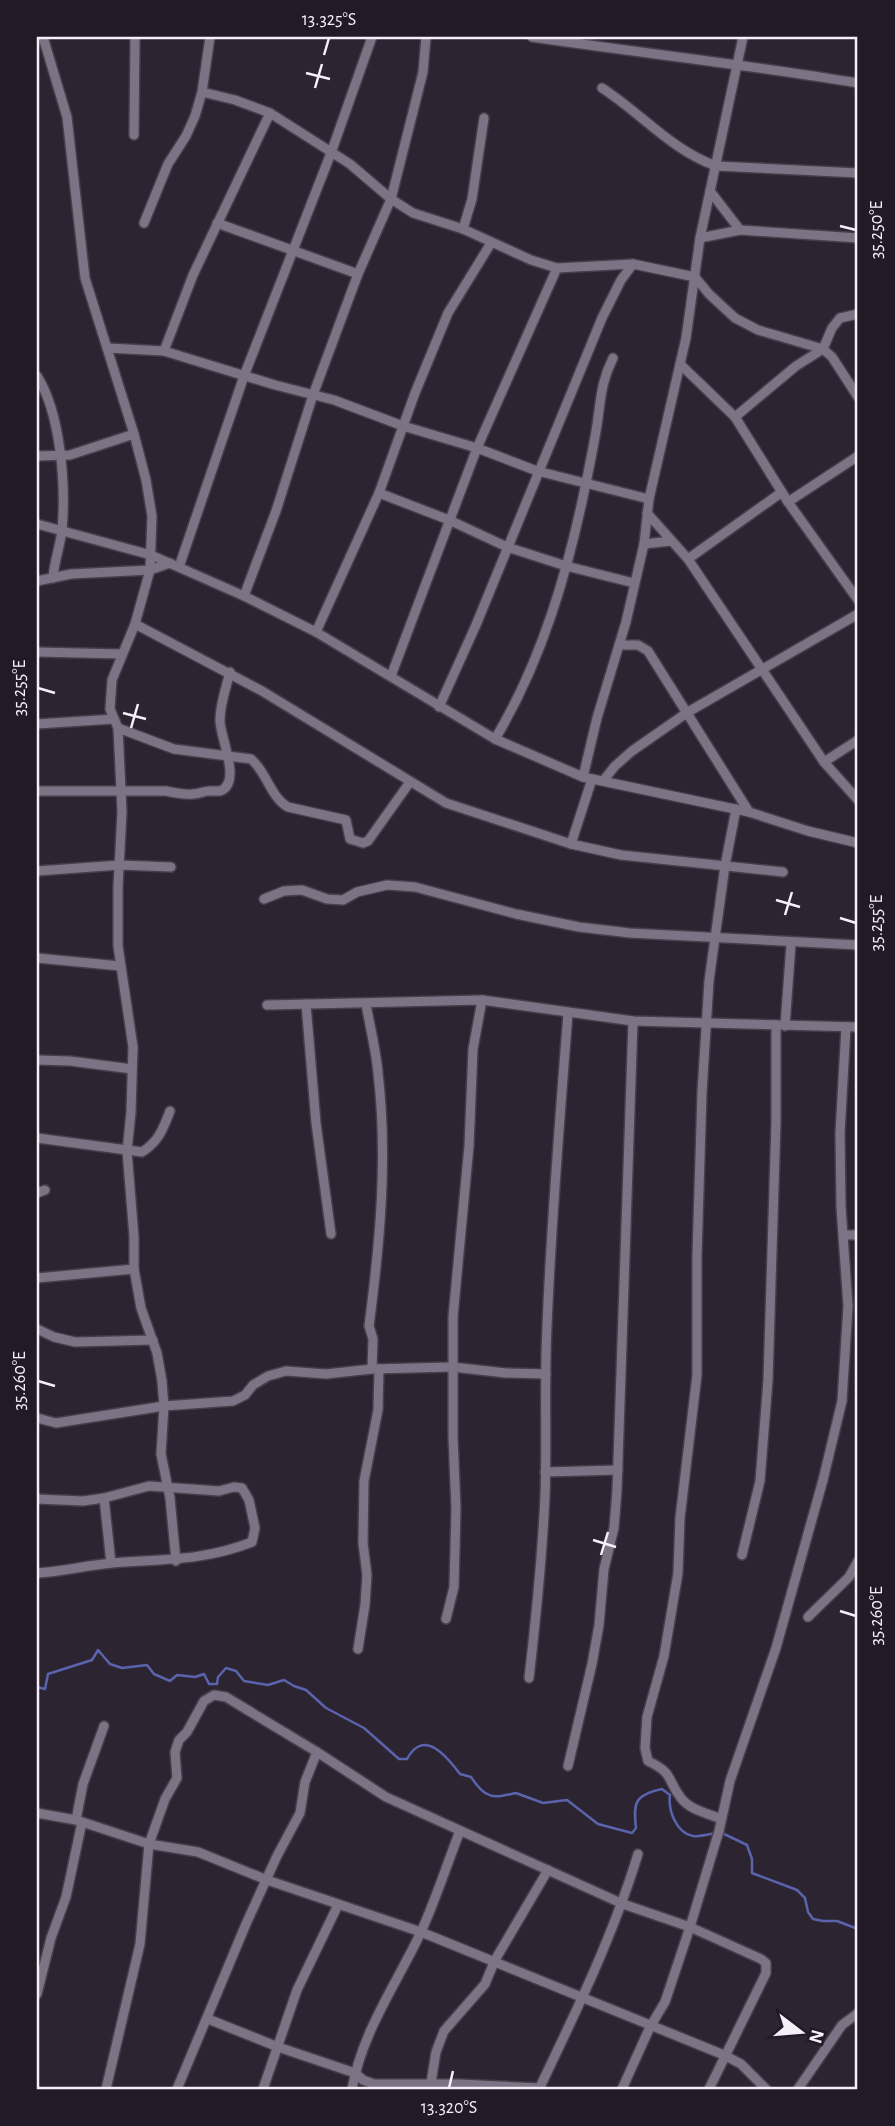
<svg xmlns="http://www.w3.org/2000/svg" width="895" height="2126" font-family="'Alegreya Sans',sans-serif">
<rect width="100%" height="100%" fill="#2d2432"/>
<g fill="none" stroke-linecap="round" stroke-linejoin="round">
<g stroke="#5a64ad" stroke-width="2.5">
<path d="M37,1687L45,1689L48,1674L92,1660L98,1650L110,1664L122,1668L147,1665L154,1674L170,1681L177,1675L195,1677L204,1674L209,1684H217L218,1677L226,1668L236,1671L244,1681L268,1685L284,1680L294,1686L306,1690L326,1708L364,1728L399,1759H407C424,1727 448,1758 460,1774L471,1777C486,1800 493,1798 516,1793L543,1803L567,1800L598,1824L632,1833L636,1828C633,1802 635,1795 662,1789L670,1795C668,1810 676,1833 693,1836C701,1837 709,1834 716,1833"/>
<polyline points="722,1833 747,1845 752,1859 752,1873 797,1890 805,1898 808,1912 813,1919 823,1921 837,1921 858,1929"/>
</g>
<defs>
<g id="street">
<polyline points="43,37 67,117 85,278 134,434 146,480 152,516 150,570 135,624 112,680 110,709 118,728 122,812 118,887 118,946 133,1047 131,1112 127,1151 134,1237 134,1269 141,1308 157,1353 162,1381 164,1406 161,1454 170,1498 176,1561"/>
<path d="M532,37C641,53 750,65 858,83"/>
<path d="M602,88C641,113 671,150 716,166L858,173"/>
<polyline points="202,92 235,100 270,113 350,164 391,199 413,213 463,229"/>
<polyline points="484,118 472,199 463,229 531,260 557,268"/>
<polyline points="134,135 135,37"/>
<polyline points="710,191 740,230"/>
<polyline points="144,223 168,164 186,136 195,116 202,92 210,37"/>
<polyline points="217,223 358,274"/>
<polyline points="700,238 740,230 858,238"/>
<polyline points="108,348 164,351 193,275 270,113"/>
<polyline points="164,351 275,385 334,400 403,426 477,448 537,471 649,499"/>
<polyline points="680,364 735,417 788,502 858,600"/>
<path d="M37,376C61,414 66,486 62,530C60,547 54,562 53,578"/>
<polyline points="735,417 796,366 823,349 832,328 840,318 858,314"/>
<polyline points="37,456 70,455 134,434"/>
<polyline points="379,493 449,520 507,547 566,566 634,583"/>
<polyline points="788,502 858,456"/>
<polyline points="647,513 688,559 824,762 858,800"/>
<polyline points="37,524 151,555 244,596 316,632 495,739 583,777 749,812 808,831 858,843"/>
<polyline points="644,544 671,541"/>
<polyline points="688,559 782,492"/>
<polyline points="179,567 244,376 331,153 372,37"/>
<polyline points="37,581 71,574 150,570 170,563"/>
<polyline points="244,596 276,511 313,395 358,274 391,199 423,72 426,37"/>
<polyline points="135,624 262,691 446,803 571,844 621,855 783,872"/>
<polyline points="316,632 379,493 415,393 448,313 491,243"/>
<polyline points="619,645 638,645 648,651 749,812"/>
<polyline points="37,652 122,654"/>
<polyline points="391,676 477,448 557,268 633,264 695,277 709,294 735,318 758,330 823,349 832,357 858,397"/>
<polyline points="439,707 476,625 602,318 621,280 633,264"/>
<polyline points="37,724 114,719"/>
<path d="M118,728L174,749L251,759C266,771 271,798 288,807L346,820L350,839L363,843L368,841L410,782"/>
<path d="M495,739C542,661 568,571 586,483C590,463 594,444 597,425C601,398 601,382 613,358"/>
<polyline points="824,762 858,740"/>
<polyline points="583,777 597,718 626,622 644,544 649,499 686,338 700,238 743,37"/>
<polyline points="603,781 615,766 632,751 688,712 858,614"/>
<path d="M37,791H166C175,793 184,795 193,794C199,794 204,791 209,791C212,791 217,791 220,791C243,783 219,735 220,720C220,704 226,688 230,672"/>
<polyline points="571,844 592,779"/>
<polyline points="37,871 120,865 171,867"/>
<polyline points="264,899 284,891 302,890 327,899 343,900 357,892 387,885 415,887 516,914 579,927 630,933 858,945"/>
<polyline points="37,958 120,966"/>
<polyline points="306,1004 316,1123 331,1234"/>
<path d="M366,1004C370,1027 376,1050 378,1073C388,1157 380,1242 369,1326L373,1339L372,1369"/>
<polyline points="267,1005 482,1000 633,1021 858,1027"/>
<polyline points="785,1026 791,944"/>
<polyline points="37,1060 70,1061 132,1069"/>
<path d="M37,1138L142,1152C159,1141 163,1129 170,1111"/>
<polyline points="37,1193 45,1190"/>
<polyline points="844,1235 858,1235"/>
<polyline points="37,1278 134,1269"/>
<polyline points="37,1329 54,1337 75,1342 153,1340"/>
<polyline points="37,1418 56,1423 164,1406 233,1401 245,1395 253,1385 268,1376 286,1371 326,1374 372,1369 452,1367 506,1373 546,1374"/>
<polyline points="545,1472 618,1470"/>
<polyline points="104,1498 111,1563"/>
<path d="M37,1499L83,1501L104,1498L149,1486L219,1491L234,1487L242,1488L249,1500L255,1528L252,1542C204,1561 162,1559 112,1563C87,1565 62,1572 37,1573"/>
<polyline points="742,1555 760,1481 768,1380 776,1122 776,1025"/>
<polyline points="808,1617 849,1577 858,1561"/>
<polyline points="446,1619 454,1587 456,1509 453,1436 453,1317 469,1146 473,1049 482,1000"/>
<polyline points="358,1649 365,1605 367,1575 363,1543 364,1481 378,1410 379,1369"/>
<path d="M529,1678C536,1618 542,1558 545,1497C547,1441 544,1384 547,1327C551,1222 560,1118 568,1013"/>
<polyline points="568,1766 592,1664 599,1625 604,1569 614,1528 617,1490 633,1021"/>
<polyline points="37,1813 76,1820 149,1844 198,1852 267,1880 421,1932 724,2055 741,2064 766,2089"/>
<path d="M721,1819C707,1813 690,1810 681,1798C666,1779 675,1774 648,1761L645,1748L647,1717L664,1656L678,1573L680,1518L697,1375V1255L702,1092L709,981L725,866L736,809"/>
<polyline points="76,1820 83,1784 104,1726"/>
<polyline points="37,1994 51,1938 66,1897 82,1822"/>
<polyline points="208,2019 278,2047 355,2073 363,2080 374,2084 460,2084 539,2088"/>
<polyline points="106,2089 140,1944 149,1844 165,1799 177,1778 175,1752 179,1740 187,1732 204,1701 214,1695 226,1697 317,1752 386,1797 623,1904 690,1927 761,1959 766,1963 766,1973 709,2089"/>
<polyline points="177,2089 246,1924 277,1856 300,1813 305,1782 317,1752"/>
<polyline points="263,2089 297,1990 338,1905"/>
<path d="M352,2089C362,2032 397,1983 421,1932C436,1899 447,1864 460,1831"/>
<polyline points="430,2089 436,2052 444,2031 485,1984 495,1960 548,1870"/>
<path d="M539,2089C576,2012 613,1936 638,1854"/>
<polyline points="622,2089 650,2027 665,2002 690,1927 719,1831 730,1781 776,1648 823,1480 842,1401 848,1306 841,1207 840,1133 846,1027"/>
<polyline points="798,2089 842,2025 858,2013"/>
</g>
</defs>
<use href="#street" stroke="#463f4a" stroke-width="12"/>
<use href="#street" stroke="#7d7384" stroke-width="9"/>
</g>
<path fill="none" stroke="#f5eff8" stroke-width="2.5" d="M324,55L329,38M306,73L330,79M315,88L322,64M840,226L856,230M38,688L55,693M123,713L146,719M131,728L138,704M776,900L800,907M785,915L792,892M840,918L856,923M38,1381L55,1386M593,1540L616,1547M601,1555L608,1532M840,1611L856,1616M449,2088L453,2071"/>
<rect width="895" height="2126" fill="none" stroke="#231a28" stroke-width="77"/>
<g transform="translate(801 2032) rotate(106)" stroke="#231a28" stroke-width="5" paint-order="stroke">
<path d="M0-5L12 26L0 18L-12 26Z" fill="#f5eff8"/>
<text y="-10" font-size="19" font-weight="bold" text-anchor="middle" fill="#f5eff8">N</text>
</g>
<rect x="38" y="38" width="818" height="2050" fill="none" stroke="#f5eff8" stroke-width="2.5"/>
<g font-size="18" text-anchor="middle" fill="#f5eff8">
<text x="329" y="25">13.325°S</text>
<text transform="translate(876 230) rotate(-90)" y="6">35.250°E</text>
<text transform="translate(19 688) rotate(-90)" y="6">35.255°E</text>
<text transform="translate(876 923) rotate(-90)" y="6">35.255°E</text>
<text transform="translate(19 1381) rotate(-90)" y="6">35.260°E</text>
<text transform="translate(876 1616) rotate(-90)" y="6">35.260°E</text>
<text x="449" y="2113">13.320°S</text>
</g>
</svg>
